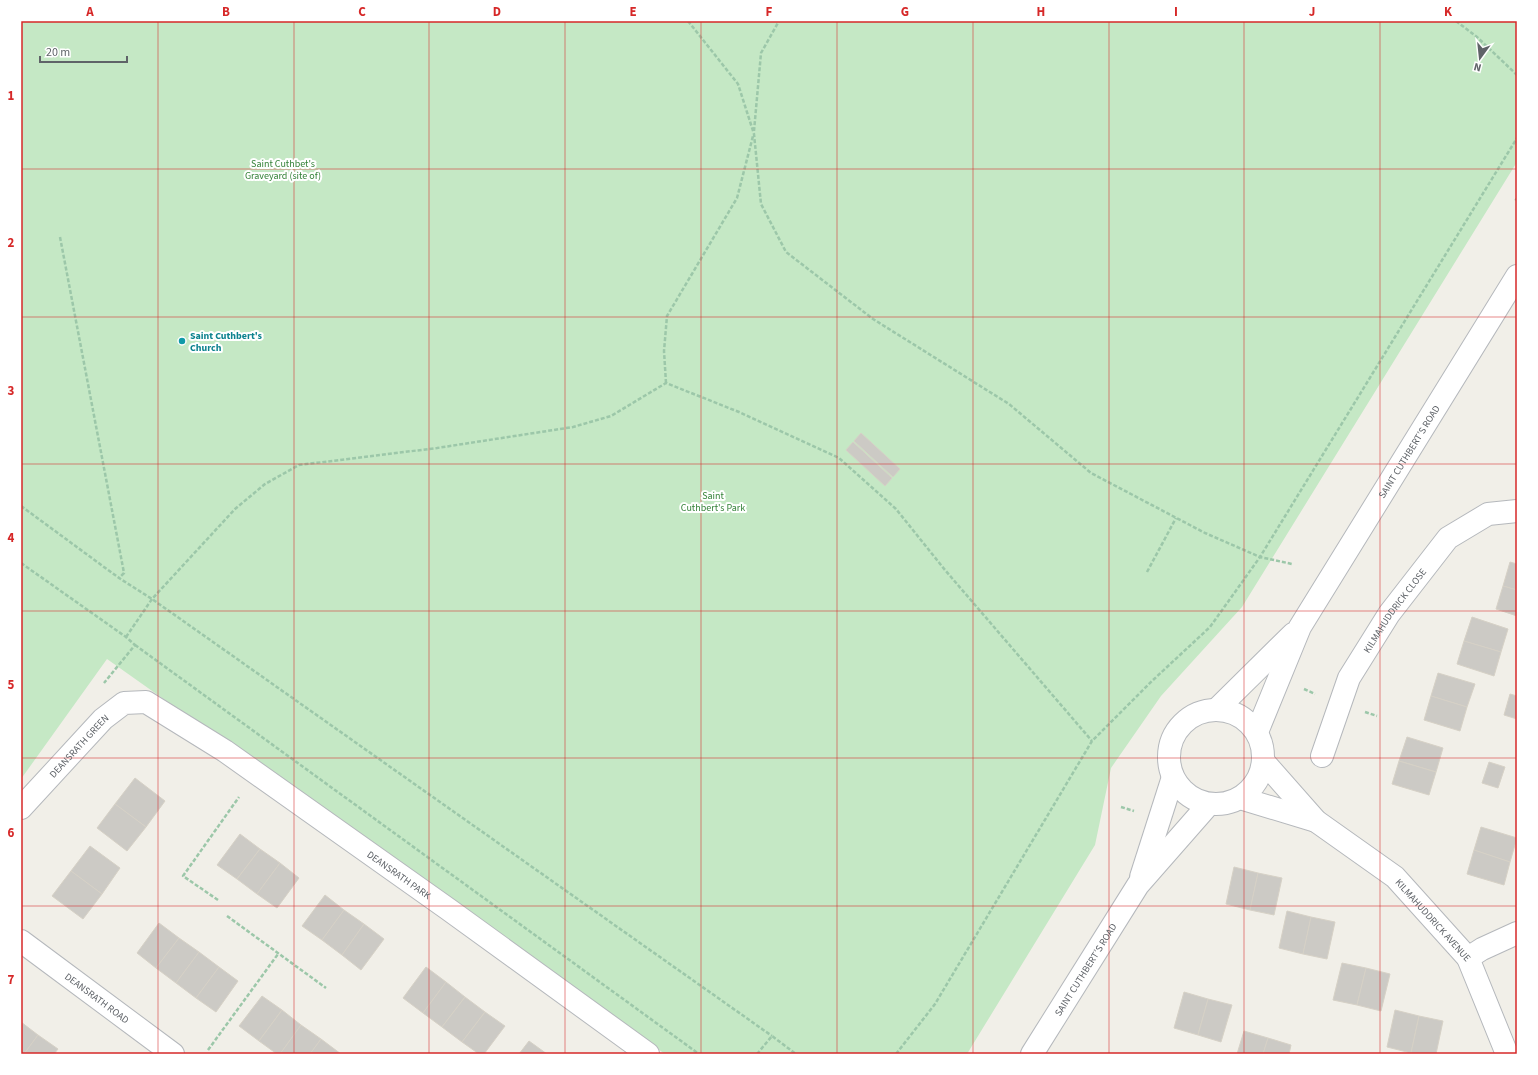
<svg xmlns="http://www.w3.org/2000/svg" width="1538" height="1075" font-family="'Source Sans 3',sans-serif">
<rect width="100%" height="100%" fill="#f1efe8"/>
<polygon fill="#c5e8c5" points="21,21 1517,21 1517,162 1242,607 1161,696 1111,768 1095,845 967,1054 665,1054 107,659 21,779"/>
<g fill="#cccac5" stroke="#d6d1c6">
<polygon points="861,433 900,469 893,477 854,441"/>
<polygon points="853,442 892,478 885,486 846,450"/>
<polygon points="1510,562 1517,564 1517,590 1503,586"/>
<polygon points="1503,586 1517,590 1517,616 1496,609"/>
<polygon points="1472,617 1508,629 1501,652 1464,641"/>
<polygon points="1464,641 1501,652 1494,676 1457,664"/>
<polygon points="1438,673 1475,684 1467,707 1431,696"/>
<polygon points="1510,694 1517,696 1517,719 1504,715"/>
<polygon points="1431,696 1467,707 1460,731 1424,720"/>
<polygon points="1407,737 1443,748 1436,772 1399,761"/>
<polygon points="1399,761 1436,772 1429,795 1392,784"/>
<polygon points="1489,762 1505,767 1498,788 1482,783"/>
<polygon points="135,778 165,801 146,827 115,804"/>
<polygon points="115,804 146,827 127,851 97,828"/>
<polygon points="1481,827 1517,838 1510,862 1474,850"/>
<polygon points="240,834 260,849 237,879 217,865"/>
<polygon points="90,846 120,868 102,894 71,871"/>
<polygon points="260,849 280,863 257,894 237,879"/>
<polygon points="1474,850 1510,862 1504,885 1467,874"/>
<polygon points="280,863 299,878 277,908 257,894"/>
<polygon points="1234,867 1258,873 1250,910 1226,904"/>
<polygon points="71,871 102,894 83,919 52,896"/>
<polygon points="1258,873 1282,878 1274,915 1250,910"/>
<polygon points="325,895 344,910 322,940 302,926"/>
<polygon points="344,910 364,924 342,955 322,940"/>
<polygon points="1287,911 1311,917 1303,954 1279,948"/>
<polygon points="1311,917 1335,922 1327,959 1303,954"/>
<polygon points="159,923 179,938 156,968 137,953"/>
<polygon points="364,924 384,939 361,970 342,955"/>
<polygon points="179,938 199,952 176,983 156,968"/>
<polygon points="199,952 219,967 196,998 176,983"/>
<polygon points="1342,963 1366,968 1357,1005 1333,1000"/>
<polygon points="219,967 238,981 216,1012 196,998"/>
<polygon points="426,967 446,982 423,1013 403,998"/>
<polygon points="1366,968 1390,974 1381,1011 1357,1005"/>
<polygon points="446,982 465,997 442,1027 423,1013"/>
<polygon points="1184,992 1208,999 1198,1035 1174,1028"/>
<polygon points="262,996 282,1010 259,1041 239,1026"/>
<polygon points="465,997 485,1012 462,1042 442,1027"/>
<polygon points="1208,999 1232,1005 1221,1042 1198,1035"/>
<polygon points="282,1010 301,1025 280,1054 277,1054 259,1041"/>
<polygon points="1395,1010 1419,1016 1411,1053 1387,1047"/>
<polygon points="485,1012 505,1026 484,1054 479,1054 462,1042"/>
<polygon points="1419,1016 1443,1021 1436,1054 1411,1053"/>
<polygon points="21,1022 38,1035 24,1054 21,1054"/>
<polygon points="301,1025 321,1039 310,1054 280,1054"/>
<polygon points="1244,1031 1268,1038 1263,1054 1237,1054"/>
<polygon points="38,1035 58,1049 54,1054 24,1054"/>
<polygon points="1268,1038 1291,1045 1289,1054 1263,1054"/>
<polygon points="321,1039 341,1054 310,1054"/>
<polygon points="529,1041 547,1054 519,1054"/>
</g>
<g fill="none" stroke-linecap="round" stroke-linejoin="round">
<defs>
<g id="minor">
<path id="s1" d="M1322,756L1349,678L1389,614L1448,538L1488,514L1517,511"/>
<path id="s2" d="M1264,762L1316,821L1395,877L1468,958L1507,1054"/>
<polyline points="1240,798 1316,821"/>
<path id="s3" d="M21,808L103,719L124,703L146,702L225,751L448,909L648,1054"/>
<path id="s4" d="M21,941L173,1054"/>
<polyline points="1468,958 1482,949 1517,933"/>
</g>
<g id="tertiary">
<polyline points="1217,709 1293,634"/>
<circle cx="1216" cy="757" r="47"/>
<path id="s5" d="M1257,732L1300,627L1517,276"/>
<polyline points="1141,877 1173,777"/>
<path id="s6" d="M1032,1054L1138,885L1209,804"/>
</g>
</defs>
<use href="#minor" stroke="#b5b8bc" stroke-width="24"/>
<use href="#tertiary" stroke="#b5b8bc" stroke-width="24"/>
<g stroke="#9cc7a9" stroke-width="2.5" stroke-dasharray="4 2" stroke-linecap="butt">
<polyline points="688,21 738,84 754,134 761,204 786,252 873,319 1009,404 1091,473 1205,533 1260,557 1292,564"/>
<polyline points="1456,21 1477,37 1517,75"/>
<polyline points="754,131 761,53 779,21"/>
<polyline points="1515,199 1517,200"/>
<polyline points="60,237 124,573 119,578"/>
<polyline points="666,383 664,351 667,316 737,198 753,136"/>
<polyline points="21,506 119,578 152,599 772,1036"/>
<polyline points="21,563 126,637 135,645 104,683"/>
<polyline points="1147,572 1176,518"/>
<polyline points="126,637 152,599 235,509 265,484 299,465 437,448 573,427 611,416 666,383 739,412 839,458 896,509 945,570 1092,741"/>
<polyline points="135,645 699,1054"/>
<polyline points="1304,689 1315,694"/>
<polyline points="1365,712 1377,716"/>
<polyline points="1121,807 1134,811"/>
<polyline points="218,900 183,876 239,797"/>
<polyline points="227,916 326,988"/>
<polyline points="208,1050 278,954"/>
<polyline points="757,1054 772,1036 796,1054"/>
<polyline points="896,1054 935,1004 1092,741 1152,681 1210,627 1260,557 1517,138"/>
</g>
<use href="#minor" stroke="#fff" stroke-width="22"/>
<use href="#tertiary" stroke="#fff" stroke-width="22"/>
</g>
<path fill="none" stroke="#d62828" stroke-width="1" stroke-opacity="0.55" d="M158,21V1054M294,21V1054M429,21V1054M565,21V1054M701,21V1054M837,21V1054M973,21V1054M1109,21V1054M1244,21V1054M1380,21V1054M21,169H1517M21,317H1517M21,464H1517M21,611H1517M21,758H1517M21,906H1517"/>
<circle fill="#0f9aa8" stroke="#fff" stroke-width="1.5" cx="182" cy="341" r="4"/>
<g text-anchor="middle" stroke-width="4" stroke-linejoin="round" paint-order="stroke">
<g font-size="10" fill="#348238" stroke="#fff">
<text x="283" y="167">Saint Cuthbet's<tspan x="283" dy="12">Graveyard (site of)</tspan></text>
<text x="713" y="499">Saint<tspan x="713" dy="12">Cuthbert's Park</tspan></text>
</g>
<g font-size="10" font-weight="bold" fill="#0d838f" stroke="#fff" text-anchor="start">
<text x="190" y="339">Saint Cuthbert's<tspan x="190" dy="12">Church</tspan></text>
</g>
<g font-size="10" fill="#5f6368" stroke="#fff">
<text dy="4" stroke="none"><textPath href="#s5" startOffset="320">SAINT CUTHBERT’S ROAD</textPath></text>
<text dy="4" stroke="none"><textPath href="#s1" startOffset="164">KILMAHUDDRICK CLOSE</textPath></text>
<text dy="4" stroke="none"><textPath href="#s3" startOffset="85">DEANSRATH GREEN</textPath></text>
<text dy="4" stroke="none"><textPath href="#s3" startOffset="476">DEANSRATH PARK</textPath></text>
<text dy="4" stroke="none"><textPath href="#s2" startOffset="233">KILMAHUDDRICK AVENUE</textPath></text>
<text dy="4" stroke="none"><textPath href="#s6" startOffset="100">SAINT CUTHBERT’S ROAD</textPath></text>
<text dy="4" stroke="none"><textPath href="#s4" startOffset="95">DEANSRATH ROAD</textPath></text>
</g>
</g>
<rect width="1538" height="1075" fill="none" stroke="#ffffff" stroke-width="44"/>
<g transform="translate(1480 58) rotate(195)" stroke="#ffffff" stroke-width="3" paint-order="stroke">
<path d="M0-3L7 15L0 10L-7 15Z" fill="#5f6368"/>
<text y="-6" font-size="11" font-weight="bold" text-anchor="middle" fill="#5f6368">N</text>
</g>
<path d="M40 56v6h87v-6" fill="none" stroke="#5f6368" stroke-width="2"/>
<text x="46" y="56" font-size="12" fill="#5f6368" stroke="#ffffff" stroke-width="3" paint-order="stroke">20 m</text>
<rect x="22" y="22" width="1494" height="1031" fill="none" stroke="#d62828" stroke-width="1.5"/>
<g font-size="13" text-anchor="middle" font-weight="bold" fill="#d62828">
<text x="90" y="16">A</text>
<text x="226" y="16">B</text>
<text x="362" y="16">C</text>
<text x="497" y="16">D</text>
<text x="633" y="16">E</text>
<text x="769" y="16">F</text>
<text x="905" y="16">G</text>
<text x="1041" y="16">H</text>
<text x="1176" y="16">I</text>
<text x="1312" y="16">J</text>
<text x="1448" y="16">K</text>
<text x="11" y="100">1</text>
<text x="11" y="247">2</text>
<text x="11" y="395">3</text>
<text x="11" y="542">4</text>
<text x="11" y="689">5</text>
<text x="11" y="837">6</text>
<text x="11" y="984">7</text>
</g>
</svg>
